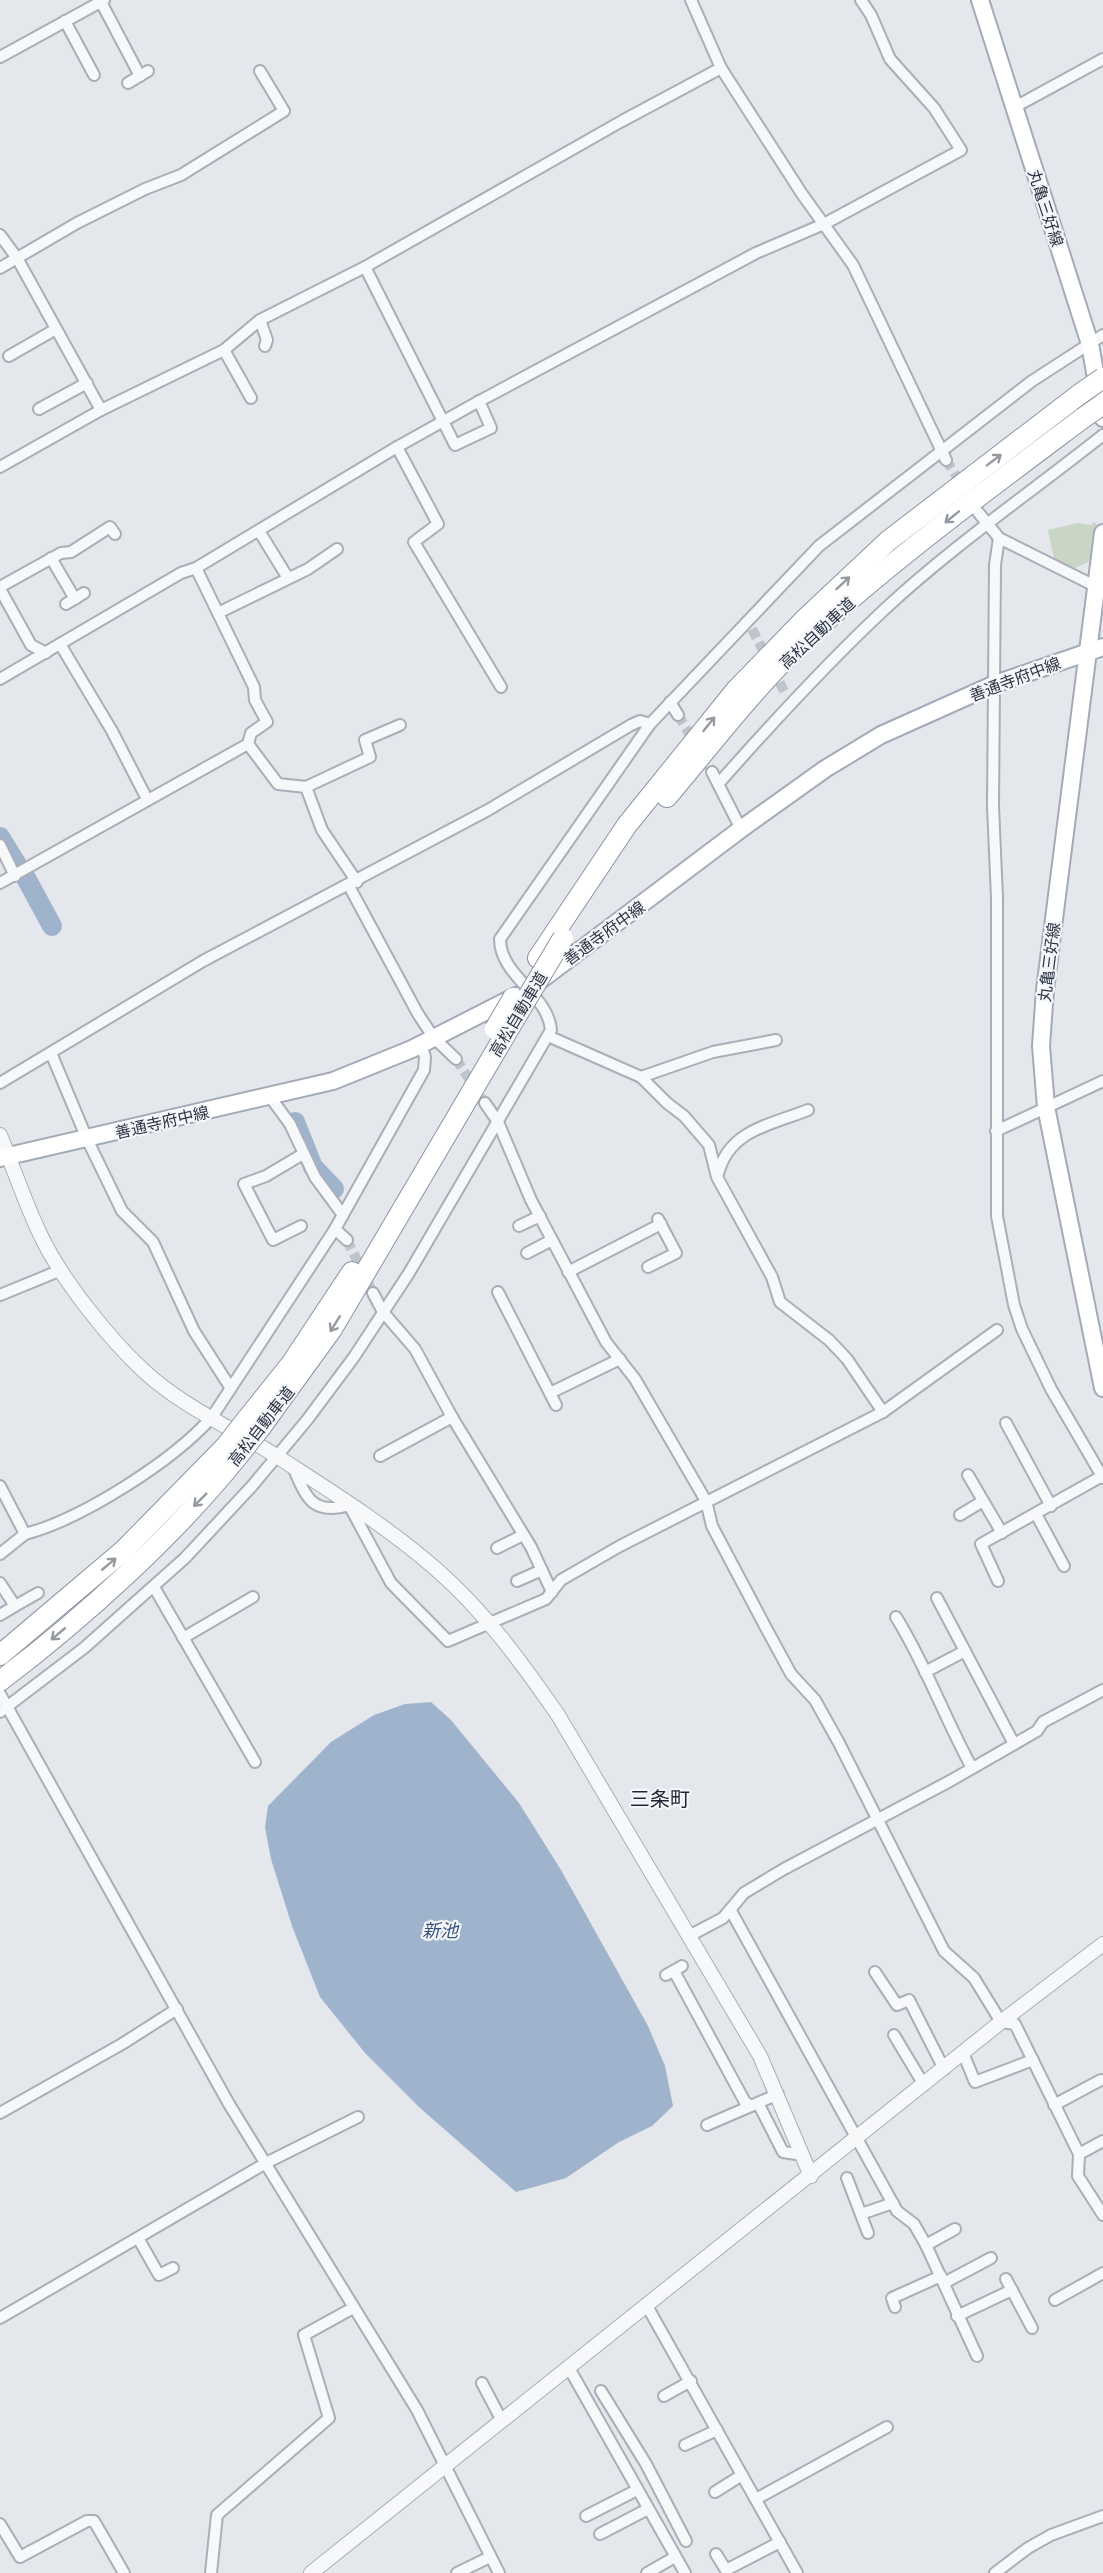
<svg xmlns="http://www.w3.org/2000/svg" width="1103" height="2573" font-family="Helvetica,'Noto Sans JP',sans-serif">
<rect width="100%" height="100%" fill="#e4e7ec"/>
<polygon fill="#c9d6c5" points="1093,522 1096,523 1092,560 1073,569 1054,559 1048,530 1078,523 1092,525"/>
<polygon fill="#9fb4cc" points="431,1702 451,1720 519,1803 561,1870 648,2026 665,2066 673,2106 652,2126 619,2142 566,2178 516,2192 419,2107 365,2053 320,1997 292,1926 271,1859 265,1827 268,1806 331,1742 374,1715 405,1704"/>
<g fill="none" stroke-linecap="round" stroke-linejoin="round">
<g stroke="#9fb4cc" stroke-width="20">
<polyline points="0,837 19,868"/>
<polyline points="26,878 52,926"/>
<polyline points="295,1122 313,1167 334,1189"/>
</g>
<g stroke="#bfc3cb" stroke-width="10" stroke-dasharray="10 5" stroke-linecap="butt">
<polyline points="946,460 964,488"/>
<polyline points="752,629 786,695"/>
<polyline points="678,715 712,772"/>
<polyline points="456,1059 485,1103"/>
<polyline points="347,1240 373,1293"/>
</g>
<defs>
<g id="minor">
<polyline points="691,0 721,68 802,194 853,265 946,460"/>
<polyline points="101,2 140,76"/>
<polyline points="65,21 94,75"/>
<polyline points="0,57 104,0"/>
<polyline points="128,83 148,71"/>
<polyline points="1013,108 1103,59"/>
<polyline points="0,235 17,258 101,410"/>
<polyline points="365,267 455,445 491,428 479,401"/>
<polyline points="0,268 77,223 145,189 181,175 284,111 260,71"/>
<polyline points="260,320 267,340 265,346"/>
<polyline points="224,350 251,398"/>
<polyline points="9,356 56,329"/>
<polyline points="39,409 87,383"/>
<polyline points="397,447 438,524 414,542 501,687"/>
<polyline points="0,467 101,410 224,350 260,320 365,267 622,121 721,68"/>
<polyline points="978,512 999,538 1095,586"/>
<polyline points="259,531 288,578"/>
<polyline points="999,538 995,565 993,806 997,898 997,1216 1014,1305 1022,1329 1051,1389 1103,1478"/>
<polyline points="51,558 75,599"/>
<polyline points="0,587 61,553 71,552 110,527 115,534"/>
<polyline points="0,589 31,645 46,653"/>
<polyline points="66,604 84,593"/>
<polyline points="218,613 308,569 337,549"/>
<polyline points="60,644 112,731 147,799"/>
<polyline points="0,679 181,573 196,568 397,447 474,404 756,253 824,224 961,150 934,108 890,59 871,15 861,0"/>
<polyline points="670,702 678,715"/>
<polyline points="248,744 278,784 306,787 322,830 357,882"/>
<polyline points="712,772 741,829"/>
<path d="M719,783C773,722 827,663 886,608C954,545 1030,493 1103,435"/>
<polyline points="306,787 370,757 365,740 400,725"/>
<polyline points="0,845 15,876"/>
<polyline points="0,883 248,744 251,733 267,722 255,700 254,687 196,568"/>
<polyline points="349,886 418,1014 434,1038 456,1059"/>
<polyline points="548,1036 641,1077 667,1103 684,1116 709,1145 717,1177 772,1277 780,1302 829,1340 847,1359 883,1412"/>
<polyline points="51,1053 87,1139 122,1211 153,1242 194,1331 230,1387"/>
<polyline points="641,1077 713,1052 776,1040"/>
<polyline points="0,1083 203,961 488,810 631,725 640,721 650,724"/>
<polyline points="271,1098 290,1124 315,1177 343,1215"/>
<polyline points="485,1103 498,1122 531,1200 606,1342 635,1379 706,1501 712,1526 766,1628 791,1674 815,1700 839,1743 944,1951 974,1978 1001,2022 1015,2024 1079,2154 1078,2176 1103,2215"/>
<polyline points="996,1131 1103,1081"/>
<path d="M718,1174C729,1130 770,1125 808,1110"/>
<polyline points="301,1226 273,1240 244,1184 266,1176 303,1154"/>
<polyline points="519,1226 540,1216"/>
<polyline points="335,1229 347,1240"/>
<polyline points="527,1253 552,1240"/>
<polyline points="648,1267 676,1253 658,1219"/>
<polyline points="568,1272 661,1224"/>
<polyline points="498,1292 556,1405"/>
<polyline points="373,1293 383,1312 415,1349 452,1417 531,1547 552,1592"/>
<polyline points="0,1295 61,1270"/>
<polyline points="550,1393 620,1359"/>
<polyline points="1006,1423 1051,1506"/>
<polyline points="380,1456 452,1417"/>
<path d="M293,1467C306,1497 312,1516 349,1505L391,1583L448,1641L546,1599L561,1580L620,1546L883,1412L997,1330"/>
<polyline points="968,1475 1002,1533"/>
<path d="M0,1486L25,1534C82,1519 173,1461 212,1417L335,1229L424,1070L425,1057L421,1044"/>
<polyline points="1036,1514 1064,1566"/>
<polyline points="960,1515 983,1501"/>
<polyline points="497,1548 523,1535"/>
<polyline points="0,1554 25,1534"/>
<polyline points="517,1581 542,1570"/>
<polyline points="998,1581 981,1544 1102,1476"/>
<polyline points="0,1583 15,1606 0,1615"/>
<polyline points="154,1587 255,1762"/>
<polyline points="937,1598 1014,1744"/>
<polyline points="15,1606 38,1593"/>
<path d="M896,1617C926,1665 945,1719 972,1768"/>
<polyline points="183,1638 253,1597"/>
<polyline points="925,1672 965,1651"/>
<polyline points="0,1694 229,2104 417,2410 499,2573"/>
<path d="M0,1712L84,1648L185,1558L252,1486L307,1420L354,1357L409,1273L551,1030C548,994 500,976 500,939L650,724L819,546L1032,381L1103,335"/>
<polyline points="731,1911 897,2211 914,2224 926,2245 977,2356"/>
<polyline points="689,1936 723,1918 744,1893 784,1869 950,1781 1037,1731 1043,1722 1103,1690"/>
<polyline points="674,1971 745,2102 751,2106 778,2094"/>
<polyline points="875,1972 897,2005 909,2000 944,2069"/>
<polyline points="666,1975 682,1966"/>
<polyline points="894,2035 924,2085"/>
<polyline points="963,2053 975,2082 1033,2060"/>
<polyline points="758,2103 783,2152 803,2155"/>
<polyline points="1054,2105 1101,2080"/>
<polyline points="0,2113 122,2044 177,2009"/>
<polyline points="707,2125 751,2106"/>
<polyline points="1079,2154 1103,2141"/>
<polyline points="847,2178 868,2233"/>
<polyline points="861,2214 893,2203"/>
<polyline points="138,2238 159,2275 173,2268"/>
<polyline points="926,2245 955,2229"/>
<polyline points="1006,2279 1032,2328"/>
<polyline points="944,2283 991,2258"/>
<polyline points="1055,2300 1103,2273"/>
<polyline points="647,2306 797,2573"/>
<polyline points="895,2307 892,2298 941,2276"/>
<polyline points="957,2316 1012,2290"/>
<polyline points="0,2318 266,2163 358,2117"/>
<polyline points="569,2368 685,2573"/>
<polyline points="482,2383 502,2421"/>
<polyline points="601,2391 646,2464 686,2541"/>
<polyline points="664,2396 691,2381"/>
<polyline points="685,2445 717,2430"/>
<polyline points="715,2492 742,2475"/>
<polyline points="756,2499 887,2427"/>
<polyline points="586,2516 637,2490"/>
<polyline points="0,2524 20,2557 87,2521 94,2521 124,2573"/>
<polyline points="600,2534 648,2509"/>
<polyline points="716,2554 726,2570 780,2542"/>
<polyline points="211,2573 217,2515 329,2418 304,2335 353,2308"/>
<polyline points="457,2573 490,2557"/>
<polyline points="647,2573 675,2557"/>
<polyline points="995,2573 1028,2548 1051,2535 1103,2516"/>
</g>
<g id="tertiary">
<path d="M0,1135C14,1169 25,1203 41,1236C62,1280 109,1339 145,1372C183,1407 234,1429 278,1457C332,1492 388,1527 437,1570C485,1612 522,1663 558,1715L760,2056L811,2176"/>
<polyline points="311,2573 1001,2022 1103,1944"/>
</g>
<g id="primary">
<polyline points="980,0 1090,344 1103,418"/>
<polyline points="1103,533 1045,990 1041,1046 1046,1107 1103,1388"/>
<polyline points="538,982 741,829 825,769 881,735 995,684 1103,647"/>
<polyline points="0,1158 333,1081 412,1049 516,996"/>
</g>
<g id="motorway">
<path d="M667,797C714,741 759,682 812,633C897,556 991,487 1083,418"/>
<polyline points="538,958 627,825 736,690 806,618 888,541 1080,394"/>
<polyline points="247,1419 291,1364 352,1272"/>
<polyline points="261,1427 332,1329 514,1020"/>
<polyline points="0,1655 123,1551 226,1446"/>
<path d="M0,1681C82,1619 174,1536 238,1456"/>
</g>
</defs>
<use href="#minor" stroke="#a9aeb7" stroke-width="14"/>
<use href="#tertiary" stroke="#a9aeb7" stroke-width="16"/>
<use href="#primary" stroke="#a3abb8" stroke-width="20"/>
<use href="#motorway" stroke="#8b94a3" stroke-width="22"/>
<use href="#minor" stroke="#f7f8fa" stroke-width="10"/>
<use href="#tertiary" stroke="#f7f8fa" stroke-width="14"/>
<use href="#primary" stroke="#fff" stroke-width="16"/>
<use href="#motorway" stroke="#fff" stroke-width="20"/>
<defs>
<g id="motorway-bridge">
<polyline points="1080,394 1103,378"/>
<polyline points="1083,418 1103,404"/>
<polyline points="514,1020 563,938"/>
<polyline points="495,1029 513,998"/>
<polyline points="226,1446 247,1419"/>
<polyline points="238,1456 261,1427"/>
</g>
</defs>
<use href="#motorway-bridge" stroke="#8b94a3" stroke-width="22" stroke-linecap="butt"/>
<use href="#motorway-bridge" stroke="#fff" stroke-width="20"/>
</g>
<defs><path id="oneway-shaft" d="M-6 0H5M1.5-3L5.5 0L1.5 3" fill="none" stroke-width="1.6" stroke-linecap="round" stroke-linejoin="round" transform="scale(1.5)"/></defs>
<g stroke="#959aa2">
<use href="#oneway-shaft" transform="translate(994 460) rotate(-37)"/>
<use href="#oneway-shaft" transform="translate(952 517) rotate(141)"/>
<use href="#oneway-shaft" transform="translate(843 583) rotate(-43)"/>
<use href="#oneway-shaft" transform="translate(709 724) rotate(-51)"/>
<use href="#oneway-shaft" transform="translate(335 1324) rotate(122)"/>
<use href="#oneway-shaft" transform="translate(200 1500) rotate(135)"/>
<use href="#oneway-shaft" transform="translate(109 1564) rotate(-40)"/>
<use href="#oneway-shaft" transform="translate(58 1634) rotate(140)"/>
</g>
<g text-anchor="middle" stroke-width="4.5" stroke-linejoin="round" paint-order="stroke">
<g font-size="16" fill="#2b3445" stroke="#f4f6f9">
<text transform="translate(1046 208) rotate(72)" y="6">丸亀三好線</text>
<text transform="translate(817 633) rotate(-43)" y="6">高松自動車道</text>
<text transform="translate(1015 679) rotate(-21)" y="6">善通寺府中線</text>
<text transform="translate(604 933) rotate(-36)" y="6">善通寺府中線</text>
<text transform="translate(1049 962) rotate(-83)" y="6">丸亀三好線</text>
<text transform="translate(518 1014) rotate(-59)" y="6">高松自動車道</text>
<text transform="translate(162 1122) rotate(-13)" y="6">善通寺府中線</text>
<text transform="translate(261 1426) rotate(-52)" y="6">高松自動車道</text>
</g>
<g font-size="18" font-style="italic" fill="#34527a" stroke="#f4f6f9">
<text x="440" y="1937">新池</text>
</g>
<g font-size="20" fill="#1d2536" stroke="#f4f6f9">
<text x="660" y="1806">三条町</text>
</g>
</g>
</svg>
